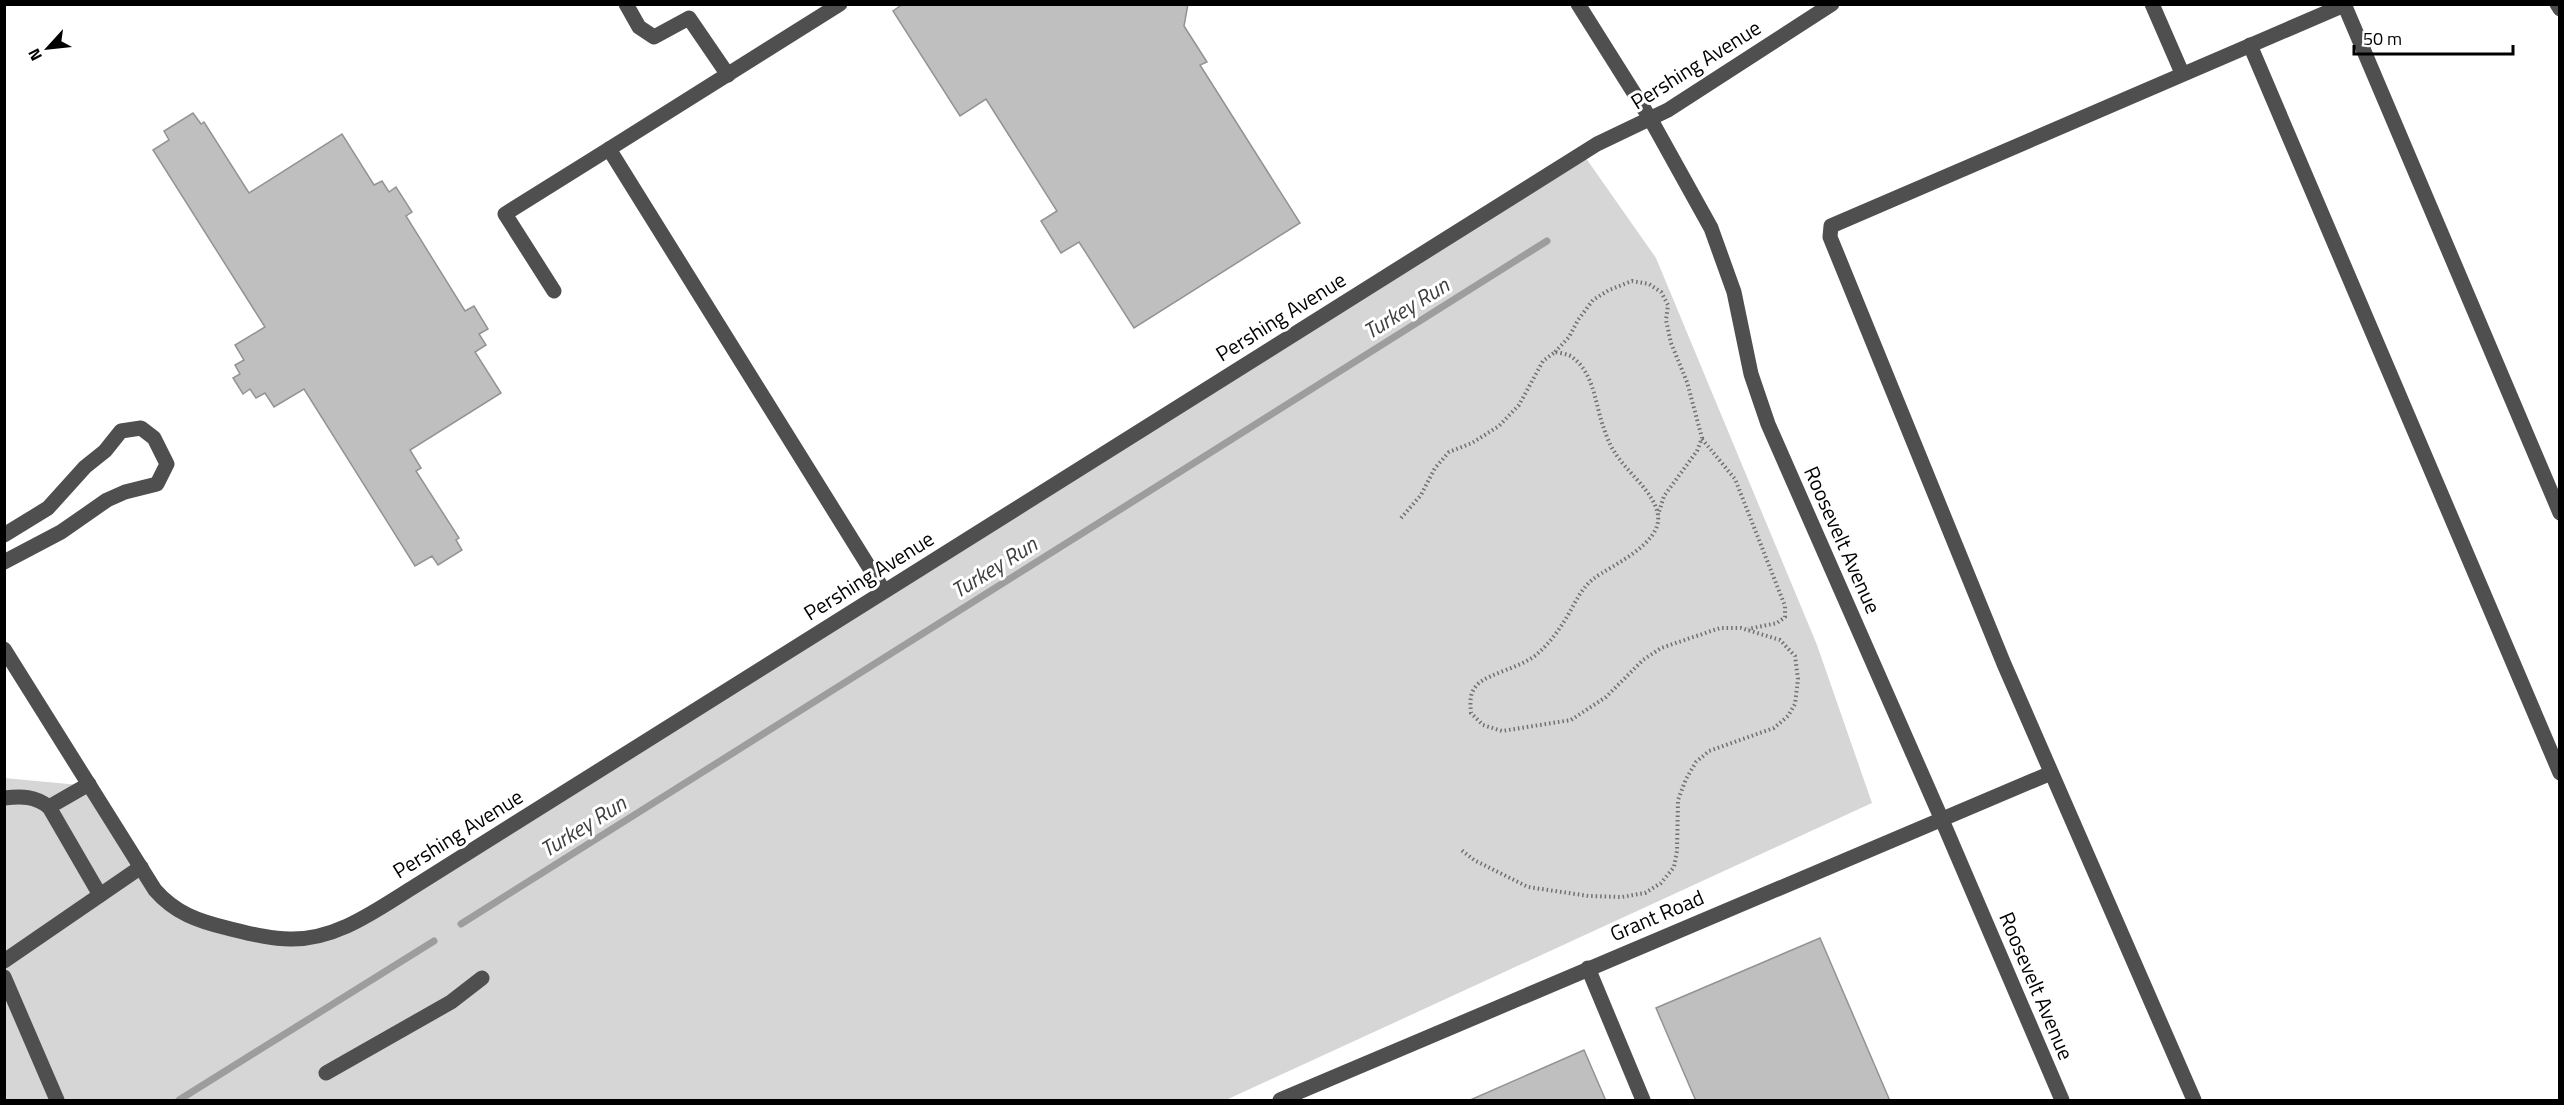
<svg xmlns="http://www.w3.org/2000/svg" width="2564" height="1105" font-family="'Titillium Web',sans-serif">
<rect width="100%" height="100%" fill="#fff"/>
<polygon fill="#d6d6d6" points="1583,154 1656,258 1817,645 1872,803 1226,1100 5,1100 4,778 90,786 166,903 261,936 336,931"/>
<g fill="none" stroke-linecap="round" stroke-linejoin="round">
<g stroke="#9d9d9d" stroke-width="7">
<polyline points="461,924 1547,241"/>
<polyline points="179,1100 434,941"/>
</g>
</g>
<g fill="#bfbfbf" stroke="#939393" stroke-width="1.5">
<polygon points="903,4 1188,4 1184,26 1207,62 1200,65 1300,223 1134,328 1079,242 1061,253 1041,221 1057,211 986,99 960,116 893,11"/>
<polygon points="193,113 201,124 204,122 249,193 342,134 374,185 382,181 389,192 396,187 412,212 406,216 465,311 474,306 488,329 479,334 486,345 475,352 501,393 410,450 421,468 416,471 459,538 456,540 462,550 438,565 432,556 415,566 304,389 274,407 265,393 256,398 250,389 243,394 233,378 240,374 235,365 244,360 235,345 265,327 153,150 169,140 164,131"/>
<polygon points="1820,938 1890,1101 1696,1101 1656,1008"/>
<polygon points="1584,1050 1606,1101 1468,1101"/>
</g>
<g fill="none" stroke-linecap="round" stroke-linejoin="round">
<g stroke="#717171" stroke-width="4" stroke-dasharray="1.5 3" stroke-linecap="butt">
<polyline points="1555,352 1569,337 1578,320 1593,300 1609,290 1632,281 1649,284 1661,292 1668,305 1666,320 1671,343 1687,382 1702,438 1697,451 1664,496 1658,515"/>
<polyline points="1702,439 1735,479 1785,606 1785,617 1777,623 1748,629"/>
<path d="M1401,518L1421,495L1435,468L1449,452L1472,443L1499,426L1519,405L1543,361L1555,352C1560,353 1568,354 1572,357C1594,373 1595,403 1603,426C1606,434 1609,444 1614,451C1626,472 1654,491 1658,515C1662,544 1612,565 1593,579C1579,591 1574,606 1565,620C1557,633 1547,646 1536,655C1519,668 1491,673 1479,683C1469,692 1470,702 1471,713L1483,725L1502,731L1571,720L1606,697L1643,660L1661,648L1720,628H1741L1780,640L1795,656L1798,679L1795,704L1788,716L1774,728L1709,751L1696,762L1686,779L1678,800L1677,851L1674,867L1661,883L1645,893L1622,897L1589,896L1528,887L1474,860L1460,849"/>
</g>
<g stroke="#4f4f4f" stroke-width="15">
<polyline points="626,4 639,27 654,37 689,18 728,75"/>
<polyline points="840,4 609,149 884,591"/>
<polyline points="1578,4 1651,120 1711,228 1734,292 1751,374 1768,424 1942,820 2062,1100"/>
<polyline points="2152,4 2182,73"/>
<polyline points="2344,4 2560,513"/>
<polyline points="2557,4 2560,9"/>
<polyline points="2250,45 2560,773"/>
<polyline points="554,291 505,214 609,149"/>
<polyline points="4,535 48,508 85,467 105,451 121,431 141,428 154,438 167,464 157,484 125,492 107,500 61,532 4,562"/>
<path d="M4,649L155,890C175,913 198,921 227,928C248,933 269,939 290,939C336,940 375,911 412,888L1597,144L1668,110L1832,4"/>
<polyline points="89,784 49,807 100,895"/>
<path d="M4,798C22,796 35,796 49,807"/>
<polyline points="4,961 141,867"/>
<polyline points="1588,968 1643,1100"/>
<polyline points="4,977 57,1100"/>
<polyline points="326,1073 451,1002 482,978"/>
<polyline points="1280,1100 2051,773"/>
<polyline points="2194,1100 2004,664 1830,237 1831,226 2344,5"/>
</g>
</g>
<g text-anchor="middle" stroke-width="6" stroke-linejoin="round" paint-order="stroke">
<g font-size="21" fill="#000" stroke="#fff">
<text transform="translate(1696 65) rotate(-32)" y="7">Pershing Avenue</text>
<text transform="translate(1281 317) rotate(-32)" y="7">Pershing Avenue</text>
<text transform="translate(1842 540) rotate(66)" y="7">Roosevelt Avenue</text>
<text transform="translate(869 576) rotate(-32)" y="7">Pershing Avenue</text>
<text transform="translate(458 834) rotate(-32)" y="7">Pershing Avenue</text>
<text transform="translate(1657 916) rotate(-23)" y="7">Grant Road</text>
<text transform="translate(2036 986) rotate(67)" y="7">Roosevelt Avenue</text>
</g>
<g font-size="22" font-style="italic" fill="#3e3e3e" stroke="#fff">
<text transform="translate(1406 308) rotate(-32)" y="8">Turkey Run</text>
<text transform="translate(994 567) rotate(-32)" y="8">Turkey Run</text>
<text transform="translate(583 826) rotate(-32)" y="8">Turkey Run</text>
</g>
</g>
<rect width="2564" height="1105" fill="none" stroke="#000000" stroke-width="12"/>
<g transform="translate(48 48) rotate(243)" stroke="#ffffff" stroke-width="4.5" paint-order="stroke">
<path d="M0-4.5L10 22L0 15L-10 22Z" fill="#000000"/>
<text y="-9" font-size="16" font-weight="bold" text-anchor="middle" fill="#000000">N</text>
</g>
<path d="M2354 45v9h159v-9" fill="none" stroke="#000000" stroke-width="3"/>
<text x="2363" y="45" font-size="18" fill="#000000" stroke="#ffffff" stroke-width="4.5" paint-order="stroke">50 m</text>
</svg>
